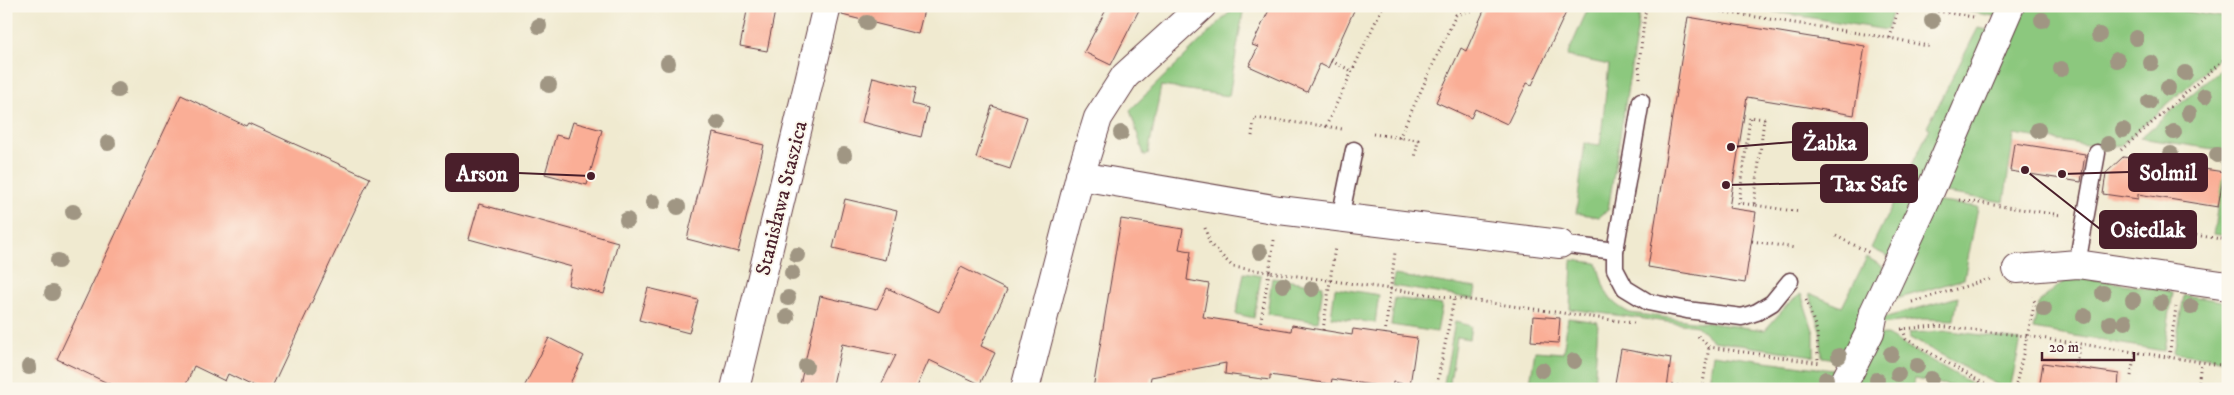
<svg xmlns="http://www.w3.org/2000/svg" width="2234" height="395" font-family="'IM FELL DW Pica',serif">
<rect width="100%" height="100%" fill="#fbf7ec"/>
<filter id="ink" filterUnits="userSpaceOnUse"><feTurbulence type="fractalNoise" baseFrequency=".02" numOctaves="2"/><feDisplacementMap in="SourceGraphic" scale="10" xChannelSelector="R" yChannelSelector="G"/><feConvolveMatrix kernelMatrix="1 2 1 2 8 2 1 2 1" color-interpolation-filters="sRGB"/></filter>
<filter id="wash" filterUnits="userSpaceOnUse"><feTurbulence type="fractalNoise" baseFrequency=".0096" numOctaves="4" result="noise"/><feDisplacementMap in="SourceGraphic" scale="20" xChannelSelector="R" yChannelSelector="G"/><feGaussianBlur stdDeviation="1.12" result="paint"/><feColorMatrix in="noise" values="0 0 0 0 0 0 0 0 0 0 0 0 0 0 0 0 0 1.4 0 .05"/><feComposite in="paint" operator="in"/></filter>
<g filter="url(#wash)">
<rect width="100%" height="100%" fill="#f0ead0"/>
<g fill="#8cc87e" stroke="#6b7454">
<polygon points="1236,6 1244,6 1229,96 1161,86 1148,155 1144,155 1130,110"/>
<polygon points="1589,6 1641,6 1608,210 1599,217 1576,213 1585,143 1600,145 1609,65 1567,56"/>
<polygon points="1738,6 1871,6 1893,10 1887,30"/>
<polygon points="1938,6 2003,6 1998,17"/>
<polygon points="2020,6 2164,6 2164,8 2228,18 2228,51 2121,145 2106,148 2014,134 2004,202 1939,192"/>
<polygon points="1978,28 1993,31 1891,258 1871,248 1930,128 1927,127"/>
<polygon points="2228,63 2228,236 2213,234 2227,151 2140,138"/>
<polygon points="1934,201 1978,207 1964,279 1890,301"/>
<polygon points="1867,257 1885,268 1842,360 1822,357 1820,328 1809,293 1842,307"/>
<path d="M1572,260L1597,263C1604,288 1605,301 1630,313L1765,330L1789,303L1801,294L1814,333V356L1713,341L1697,326L1570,309Z"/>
<polygon points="1244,273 1261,276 1254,318 1236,314"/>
<polygon points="1394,275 1476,288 1474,299 1393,286"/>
<polygon points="2075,276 2173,292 2164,351 2033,329 2039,302 2069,277"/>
<polygon points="1272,278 1323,286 1318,322 1267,314"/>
<polygon points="1335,288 1379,295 1375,323 1331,317"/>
<polygon points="2184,295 2228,302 2228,360 2174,353"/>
<polygon points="1958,297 1954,320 1923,319 1881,324 1883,318"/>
<polygon points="1395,298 1442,305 1437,332 1391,325"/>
<polygon points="1568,318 1598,322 1594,389 1529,389 1535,351 1563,353"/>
<polygon points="1455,322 1471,326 1469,339 1457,337 1449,389 1443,389"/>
<polygon points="1950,331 2019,340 2020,344 2010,389 2005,389 1910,338 1908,333"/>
<polygon points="1887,335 1981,389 1966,389 1915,379 1913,389 1853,389 1875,336"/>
<polygon points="1713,354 1840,371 1832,389 1708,389"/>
</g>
<g id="blocks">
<g fill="#faae96">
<polygon points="748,6 776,6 767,51 740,46"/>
<polygon points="844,6 925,6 918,34 842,15"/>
<polygon points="1108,6 1141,6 1111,65 1084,52"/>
<polygon points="1271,6 1356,6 1328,68 1320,64 1307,92 1249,66 1258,47 1252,45"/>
<polygon points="1486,6 1569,6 1532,85 1527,83 1507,124 1475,109 1471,118 1436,102 1461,48 1466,51"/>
<polygon points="1688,17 1865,46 1854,115 1747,97 1729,208 1756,212 1745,283 1648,267"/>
<polygon points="873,77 916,88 912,104 928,108 921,137 862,122"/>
<polygon points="181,95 246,126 248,123 370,178 271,389 259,389 228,374 225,381 194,366 184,389 120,389 57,359"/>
<polygon points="992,106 1027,117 1010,169 976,158"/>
<polygon points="573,122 602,130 587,185 545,174 556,135 568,138"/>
<polygon points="713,133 764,145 738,252 687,239"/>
<polygon points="2014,143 2085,154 2081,182 2010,171"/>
<polygon points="2123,157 2224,172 2218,207 2138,194 2138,199 2103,194 2106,173"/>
<polygon points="845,199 897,211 885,260 833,248"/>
<polygon points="479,204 618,242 604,294 568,285 572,267 469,239"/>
<polygon points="1121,219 1183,229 1179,249 1191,251 1187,280 1209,284 1203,317 1291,331 1292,325 1352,335 1353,329 1417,338 1410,385 1393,382 1392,388 1332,379 1331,384 1270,375 1270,380 1225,374 1226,363 1151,377 1149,389 1093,389"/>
<polygon points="961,267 1007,290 981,346 995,353 980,384 929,360 916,389 879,389 896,355 842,344 832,389 799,389 820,296 877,309 887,288 939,312"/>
<polygon points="648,288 698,300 689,333 639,320"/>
<polygon points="1533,316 1560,318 1558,343 1531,341"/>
<polygon points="549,338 584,356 567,389 523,389"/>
<polygon points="1621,349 1671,358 1667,389 1614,389"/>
<polygon points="2043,363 2119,374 2118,389 2039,389"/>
</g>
</g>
</g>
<g filter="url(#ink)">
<use href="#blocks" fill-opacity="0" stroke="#633d44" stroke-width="1"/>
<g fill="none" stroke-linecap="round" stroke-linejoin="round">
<defs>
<g id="lane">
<polyline points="1340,218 1354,150"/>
<polyline points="1560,244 1615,251 1641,101"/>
<polyline points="1615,251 1615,269 1625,288 1648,302 1687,310 1742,317 1757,312 1772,303 1790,281"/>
<polyline points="2077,264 2097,153"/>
</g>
<g id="street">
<polyline points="1080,176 1279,210 1560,244"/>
<polyline points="2017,269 2077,264 2228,286"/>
<polyline points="1025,389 1080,176 1098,118 1125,76 1202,6"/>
<polyline points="1841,389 1870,332 1874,312 1928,196 2010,6"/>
</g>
<polyline id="secondary" points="735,389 827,6"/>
</defs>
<use href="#lane" stroke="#633d44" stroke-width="19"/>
<use href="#street" stroke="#633d44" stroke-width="30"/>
<use href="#secondary" stroke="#633d44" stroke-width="30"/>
<g stroke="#633d44" stroke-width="3" stroke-dasharray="1 4" stroke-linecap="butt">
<polyline points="1686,6 1890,38 1932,47"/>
<polyline points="1908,6 1973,17"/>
<polyline points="1890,38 1899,6"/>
<polyline points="1331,61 1352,71"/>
<polyline points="1640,78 1639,64 1646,6"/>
<polyline points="1326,126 1342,129"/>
<polyline points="1373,134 1418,140 1415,158"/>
<polyline points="1252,136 1254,118 1326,126 1383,6"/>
<polyline points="1399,138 1456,15 1480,8"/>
<polyline points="2121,150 2228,56"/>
<polyline points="1959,200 2061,215"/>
<polyline points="1754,205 1739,203 1750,117 1764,119 1754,205 1800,212"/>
<polyline points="2107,222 2228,240"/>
<polyline points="1205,228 1210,244 1233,267 1269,272 1260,326"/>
<polyline points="1836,236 1870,253"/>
<polyline points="1274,240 1269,272 1634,323"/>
<polyline points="1752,241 1795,248"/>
<polyline points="1806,300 1817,331 1818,362"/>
<polyline points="1912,302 1990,279"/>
<polyline points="1901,329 1937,326 2027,336 2228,366"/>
<polyline points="1903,329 1906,339 1993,389"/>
<polyline points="1323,330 1335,247"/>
<polyline points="1385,334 1395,252"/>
<polyline points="1698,336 1709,347 1821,363"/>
<polyline points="2169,357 2176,307"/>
<polyline points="2075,368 2080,344"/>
<polyline points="2131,376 2135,352"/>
<polyline points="1667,384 1702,389"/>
<polyline points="2198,386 2201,362"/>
<polyline points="1436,389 1454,300"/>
<polyline points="1702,389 1709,347"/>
<polyline points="2015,389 2035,302 2032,297"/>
</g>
<use href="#lane" stroke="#fff" stroke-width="16"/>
<use href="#street" stroke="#fff" stroke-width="28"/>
<use href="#secondary" stroke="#fff" stroke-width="28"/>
</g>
<g fill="#a09683">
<circle cx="2042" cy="20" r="8"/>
<circle cx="1932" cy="21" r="8"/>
<circle cx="867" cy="23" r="8"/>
<circle cx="539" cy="26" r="8"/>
<circle cx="2099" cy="35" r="8"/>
<circle cx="2136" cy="38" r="8"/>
<circle cx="2117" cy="60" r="8"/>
<circle cx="668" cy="63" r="8"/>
<circle cx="2151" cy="63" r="8"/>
<circle cx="2061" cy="69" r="8"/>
<circle cx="2185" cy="73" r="8"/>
<circle cx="549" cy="85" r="8"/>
<circle cx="2168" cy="88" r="8"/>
<circle cx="118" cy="90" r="8"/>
<circle cx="2205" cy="96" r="8"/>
<circle cx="2149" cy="102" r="8"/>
<circle cx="2189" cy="113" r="8"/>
<circle cx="718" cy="123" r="8"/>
<circle cx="2038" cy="130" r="8"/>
<circle cx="2123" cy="130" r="8"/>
<circle cx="2174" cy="132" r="8"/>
<circle cx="1121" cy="133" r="8"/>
<circle cx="108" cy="143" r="8"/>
<circle cx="2108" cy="144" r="8"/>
<circle cx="2171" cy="154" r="8"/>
<circle cx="844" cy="155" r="8"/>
<circle cx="2217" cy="155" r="8"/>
<circle cx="653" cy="202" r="8"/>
<circle cx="678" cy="207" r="8"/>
<circle cx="73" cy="212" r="8"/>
<circle cx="627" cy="220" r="8"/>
<circle cx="1260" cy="252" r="8"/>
<circle cx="797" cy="255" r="8"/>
<circle cx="58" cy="261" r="8"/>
<circle cx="792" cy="273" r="8"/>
<circle cx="1283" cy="285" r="8"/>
<circle cx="1312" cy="289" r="8"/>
<circle cx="52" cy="293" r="8"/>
<circle cx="2103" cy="293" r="8"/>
<circle cx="788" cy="298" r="8"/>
<circle cx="2133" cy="300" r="8"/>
<circle cx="2161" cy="303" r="8"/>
<circle cx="2191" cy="307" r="8"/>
<circle cx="2044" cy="309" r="8"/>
<circle cx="2084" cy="316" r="8"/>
<circle cx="787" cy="317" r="8"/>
<circle cx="2125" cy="322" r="8"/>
<circle cx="2110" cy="323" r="8"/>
<circle cx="1891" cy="354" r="8"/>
<circle cx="1839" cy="356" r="8"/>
<circle cx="1574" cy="361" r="8"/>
<circle cx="806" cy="366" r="8"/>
<circle cx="1917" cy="366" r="8"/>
<circle cx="29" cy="367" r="8"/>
<circle cx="1542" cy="370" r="8"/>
<circle cx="1898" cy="374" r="8"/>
<circle cx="1826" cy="379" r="8"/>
<circle cx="1931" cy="379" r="8"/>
<circle cx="1877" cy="380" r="8"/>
</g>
</g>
<g text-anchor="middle" stroke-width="4" stroke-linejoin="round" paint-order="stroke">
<g font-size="21" fill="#4a1f2b" stroke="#fbf7ec">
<text transform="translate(781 198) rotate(-76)" y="7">Stanisława Staszica</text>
</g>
</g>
<path fill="none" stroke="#4a1f2b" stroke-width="2" d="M1731 147L1793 142M2062 174L2129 172M591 176L518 173M1726 185L1821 183M2025 170L2100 229"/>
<g fill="#4a1f2b" stroke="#fbf7ec" stroke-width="2">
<circle cx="1731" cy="147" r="5"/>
<circle cx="2062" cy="174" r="5"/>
<circle cx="591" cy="176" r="5"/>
<circle cx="1726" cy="185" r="5"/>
<circle cx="2025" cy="170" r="5"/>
</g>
<g fill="#4a1f2b" stroke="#4a1f2b" stroke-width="2">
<rect x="1793" y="123" width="74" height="37" rx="5"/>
<rect x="2129" y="154" width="78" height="37" rx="5"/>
<rect x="446" y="154" width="72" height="37" rx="5"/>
<rect x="1821" y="165" width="96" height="37" rx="5"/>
<rect x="2100" y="211" width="96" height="37" rx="5"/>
</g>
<g font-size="22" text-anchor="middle" font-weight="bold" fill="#fff">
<text x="1830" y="150">Żabka</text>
<text x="2168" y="180">Solmil</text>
<text x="482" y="181">Arson</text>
<text x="1869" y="191">Tax Safe</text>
<text x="2148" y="237">Osiedlak</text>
</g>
<rect width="2234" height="395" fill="none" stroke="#fbf7ec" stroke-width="25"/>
<path d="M2042 352v8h92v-8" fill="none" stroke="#4a1f2b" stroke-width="2.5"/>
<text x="2049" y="352" font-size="15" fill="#4a1f2b" stroke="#fbf7ec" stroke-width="4" paint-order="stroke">20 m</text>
</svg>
